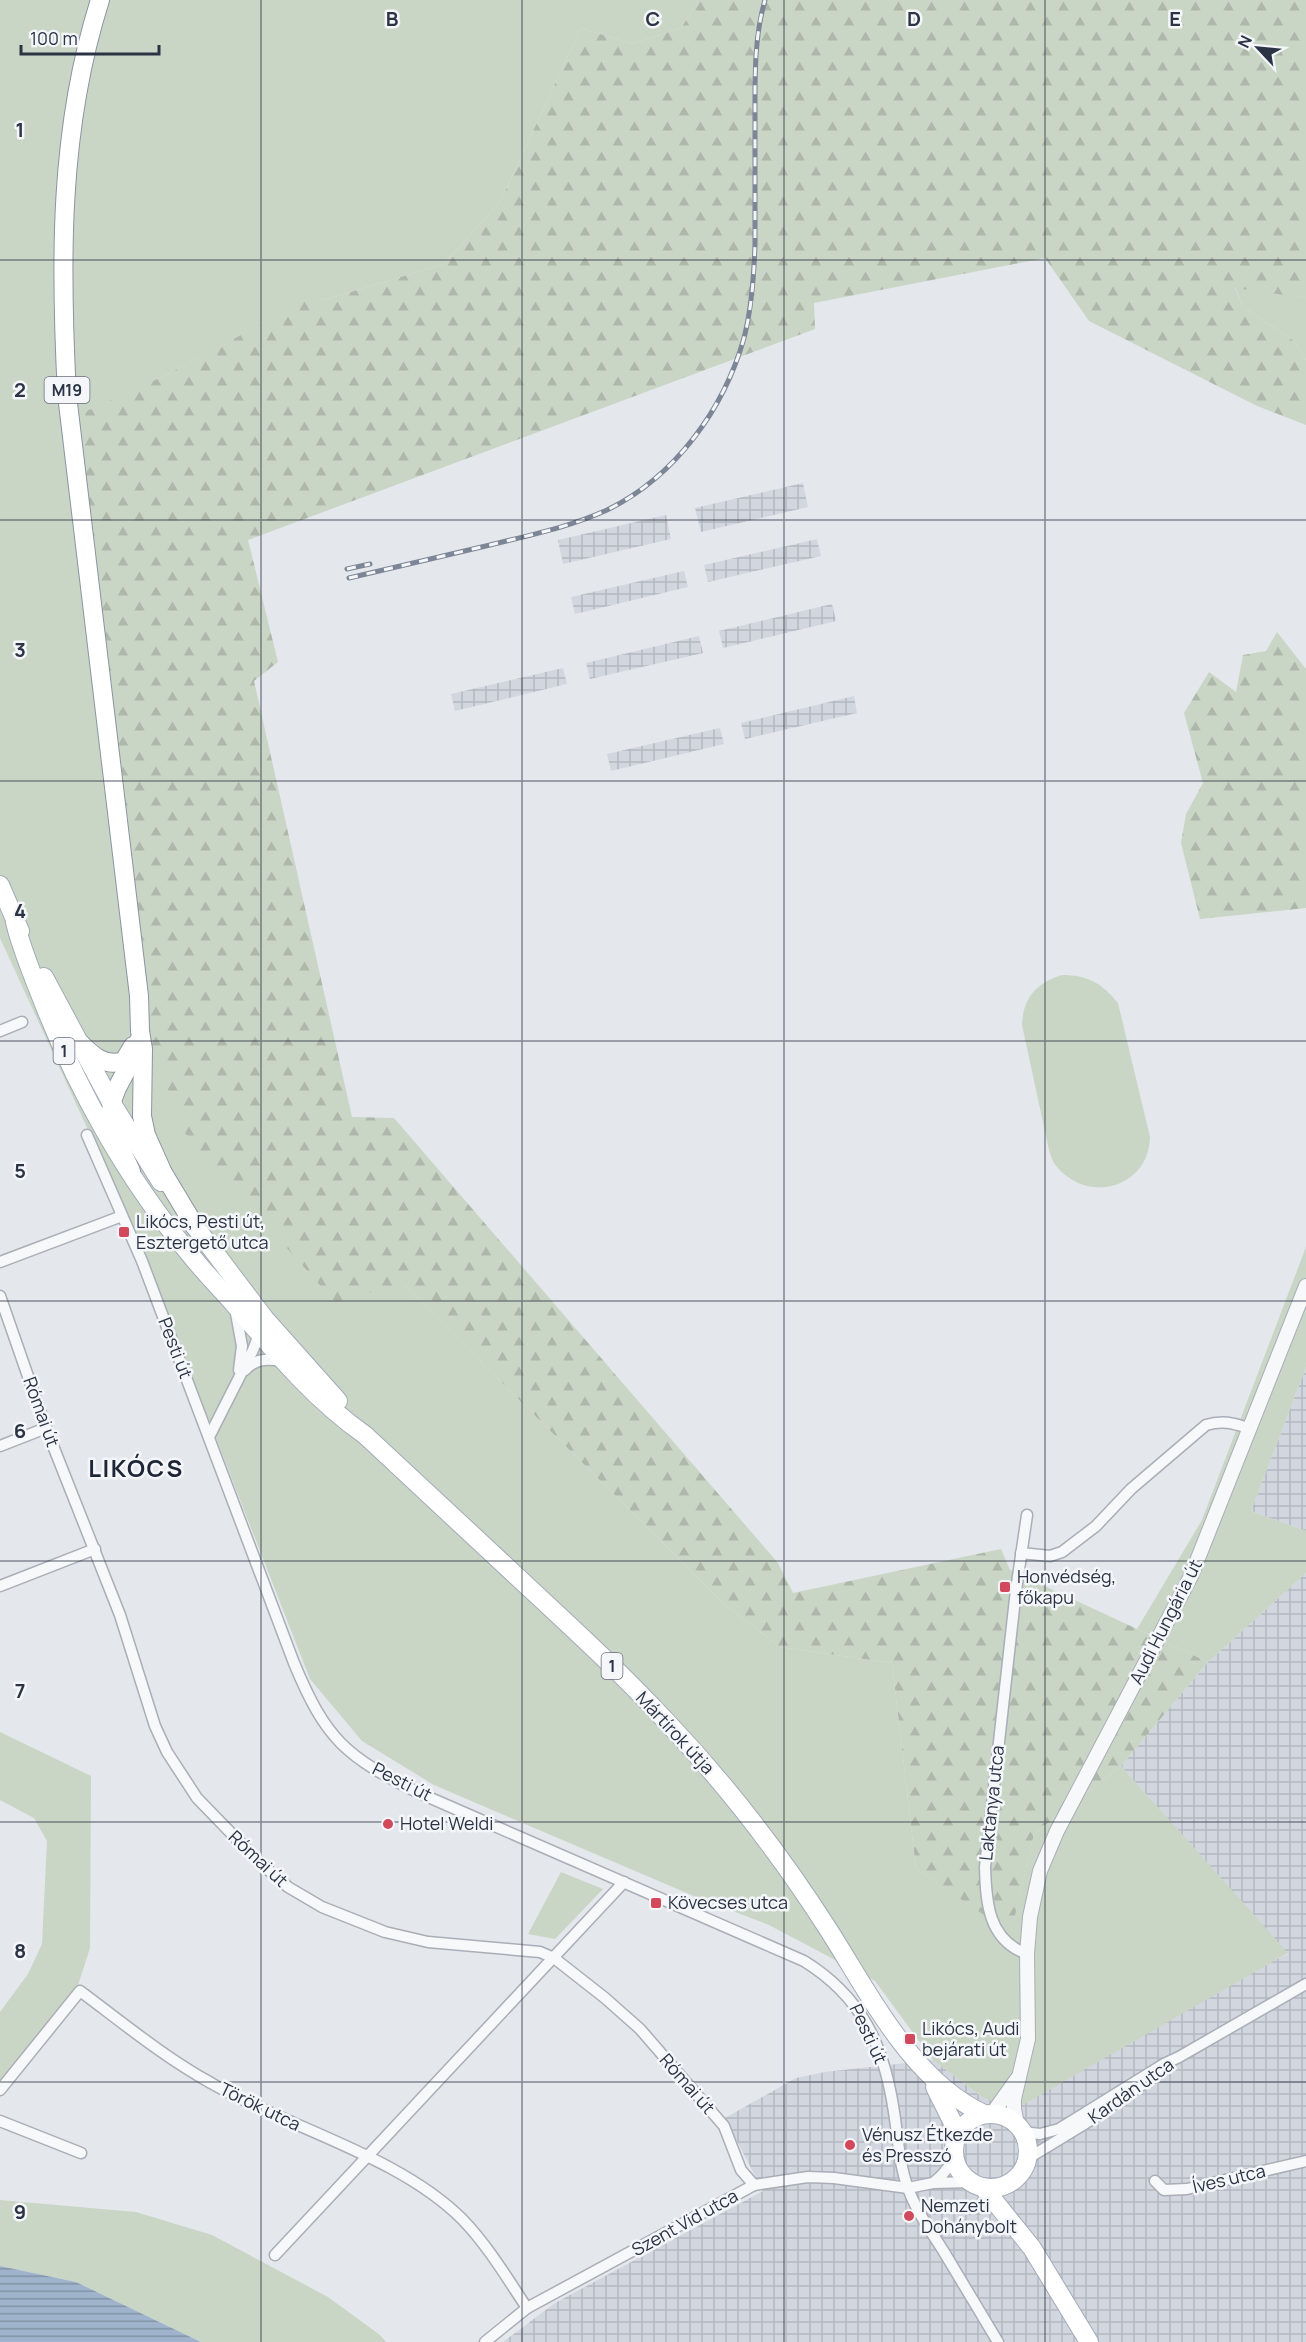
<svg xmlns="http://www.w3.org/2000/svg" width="1306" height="2342" font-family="Manrope,sans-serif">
<defs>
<pattern id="industrial-grid" width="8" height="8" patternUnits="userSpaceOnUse" patternTransform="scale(1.5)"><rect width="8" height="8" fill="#d2d6de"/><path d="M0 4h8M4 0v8" fill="none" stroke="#b4b8c0"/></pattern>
<pattern id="forest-firs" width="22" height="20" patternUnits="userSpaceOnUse" patternTransform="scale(1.5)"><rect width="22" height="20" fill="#c9d6c5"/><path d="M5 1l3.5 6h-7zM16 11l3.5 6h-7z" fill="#adb8ab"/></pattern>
<pattern id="water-rules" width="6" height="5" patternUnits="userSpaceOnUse" patternTransform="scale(1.5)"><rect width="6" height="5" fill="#9fb4cc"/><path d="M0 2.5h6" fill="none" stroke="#8293a7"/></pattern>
</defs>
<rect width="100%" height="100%" fill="#e4e7ec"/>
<g fill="url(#industrial-grid)">
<polygon points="803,483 808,507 701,532 695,508"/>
<polygon points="666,515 671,539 563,564 558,540"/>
<polygon points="817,539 821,556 708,582 704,565"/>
<polygon points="684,571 688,587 575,614 571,597"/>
<polygon points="832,604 836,621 723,648 719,631"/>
<polygon points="699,636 703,653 590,679 586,663"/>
<polygon points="563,668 567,684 455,711 451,694"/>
<polygon points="854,696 857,713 745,739 741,723"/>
<polygon points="720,728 724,744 611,771 607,754"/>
<polygon points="1306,1367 1306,1531 1251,1511"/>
<polygon points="1306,1573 1306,2342 503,2342 555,2303 763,2191 725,2118 796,2078 825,2072 933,2060 982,2097 1288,1954 1121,1766 1208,1662"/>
</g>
<g fill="#c9d6c5">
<polygon points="0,0 699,0 681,28 632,44 581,28 500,202 444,264 324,300 314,297 168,374 69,420 403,1284 723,1603 780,1647 892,1663 916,1869 1011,1932 1034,1834 1121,1766 1288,1953 1023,2105 1014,2109 982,2097 933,2060 875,1981 769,1925 696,1897 434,1785 362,1741 310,1679 139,1241 0,938"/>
<polygon points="1235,287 1306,298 1306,360 1294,341 1243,307"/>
<path d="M1062,975C1087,975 1102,983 1118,1003L1150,1137C1149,1187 1089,1205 1057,1167C1053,1163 1051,1156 1049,1150L1022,1025C1023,998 1036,983 1062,975Z"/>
<polygon points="1306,1247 1306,1367 1251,1511 1306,1531 1306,1573 1208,1662 1137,1629 1202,1520"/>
<polygon points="0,1732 91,1776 90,1948 77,1988 0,2086 0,2012 28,1974 42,1944 47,1841 34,1818 0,1800"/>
<polygon points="561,1872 603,1889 555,1939 528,1934"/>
<polygon points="0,2200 136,2212 212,2235 328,2297 380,2335 386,2342 201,2342 76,2282 0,2266"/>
</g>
<g fill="url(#forest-firs)">
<polygon points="699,0 1306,0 1306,298 1235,288 1243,307 1294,341 1306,360 1306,425 1257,406 1089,321 1045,258 814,303 815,329 248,540 278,662 254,681 352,1117 394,1118 778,1563 793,1593 1001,1549 1010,1570 1208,1662 1121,1766 1034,1834 1011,1933 916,1869 892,1663 780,1647 723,1603 403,1284 335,1302 182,1130 140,1015 69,419 168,374 314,296 324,300 444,264 500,202 581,28 632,44 681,28"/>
<polygon points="1277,632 1306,669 1306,908 1200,919 1181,843 1186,814 1203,783 1184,713 1209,672 1236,692 1243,655 1266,651"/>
</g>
<polygon fill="url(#water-rules)" points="0,2266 76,2282 201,2342 0,2342"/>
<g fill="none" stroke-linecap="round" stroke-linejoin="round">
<defs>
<g id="minor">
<polyline points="0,1031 22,1022"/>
<path d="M87,1135L142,1261L294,1663C326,1740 345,1756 419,1793L804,1961C862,1997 884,2045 894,2112C898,2137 899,2164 908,2188C916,2211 931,2231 944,2252C962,2282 980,2312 998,2342"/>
<polyline points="0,1262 122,1216"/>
<polyline points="0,1296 46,1428 120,1615 155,1726 167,1752 197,1798 258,1861 288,1887 322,1907 385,1932 428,1942 540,1952 554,1958 605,1998 640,2029 724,2126 741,2170 754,2185"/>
<polyline points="235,1308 242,1346 239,1370"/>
<path d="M245,1370C256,1358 267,1359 282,1361"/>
<polyline points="209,1437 253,1350 261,1329"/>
<polyline points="0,1446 46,1428"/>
<path d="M1021,1553L1050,1556L1062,1552L1096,1526L1131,1489L1206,1425C1222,1420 1233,1423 1248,1428"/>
<polyline points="0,1586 95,1549"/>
<path d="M1027,1954C988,1940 986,1902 985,1867L1016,1590L1027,1515"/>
<path d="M0,2090L80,1991C123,2023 164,2057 211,2083C288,2128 400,2156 463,2220C488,2246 507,2278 527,2308"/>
<polyline points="0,2121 81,2153"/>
<polyline points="1023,2132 1040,2134 1059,2129 1164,2064 1179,2057 1306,1984"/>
<polyline points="1027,2159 1091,2120 1161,2072"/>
<polyline points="1155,2181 1164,2190 1187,2189 1306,2161"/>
<polyline points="933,2183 942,2175 955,2159"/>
<polyline points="275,2255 624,1882"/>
<polyline points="485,2342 527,2308 754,2185 808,2177 834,2178 908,2188 933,2183 972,2182"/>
</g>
<g id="tertiary">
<polyline points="992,2114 1017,2079"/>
<polyline points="1017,2124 1014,2109 1014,2099 1028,2039 1027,1954 1030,1917 1040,1871 1057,1831 1191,1576 1306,1286"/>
</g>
<g id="primary">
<polyline points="0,885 20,931"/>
<path d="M15,922C21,948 32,973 42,999C77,1089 127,1179 189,1253C203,1271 219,1287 234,1304C275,1352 314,1399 365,1435C423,1489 481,1543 539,1597C582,1637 625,1677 665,1720C726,1784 780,1854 828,1929C869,1993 912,2081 984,2114"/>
<polyline points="44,977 111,1102 161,1182"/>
<polyline points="187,1216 265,1319 338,1401"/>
<polyline points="935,2087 952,2121 956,2138"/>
<circle cx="991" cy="2151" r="37"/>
<polyline points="983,2187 1032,2248 1089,2342"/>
</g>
<g id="trunk">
<path d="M100,0C59,129 60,261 67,395L139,996L140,1031L143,1049L142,1116L146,1135L163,1173L196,1228"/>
<path d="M77,1040C90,1053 103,1068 124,1061L133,1046"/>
<path d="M131,1171C118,1143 102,1119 117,1088C125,1072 134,1059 138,1042"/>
</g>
</defs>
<use href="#minor" stroke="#a9aeb7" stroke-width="13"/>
<use href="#tertiary" stroke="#a9aeb7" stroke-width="16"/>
<use href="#primary" stroke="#a3abb8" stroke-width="20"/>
<use href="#trunk" stroke="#8b94a3" stroke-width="20"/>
<use href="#minor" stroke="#f7f8fa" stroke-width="10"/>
<use href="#tertiary" stroke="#f7f8fa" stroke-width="14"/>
<use href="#primary" stroke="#fff" stroke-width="18"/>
<use href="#trunk" stroke="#fff" stroke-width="18"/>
<defs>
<g id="rail">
<polyline points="347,569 370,564"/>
<path d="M349,578C396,567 443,556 490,545C530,535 570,527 607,510C675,477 724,409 744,338C752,307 754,275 755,244C755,201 755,159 755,117C755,78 754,38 765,0"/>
</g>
</defs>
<use href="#rail" stroke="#7d8696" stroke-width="5"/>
<use href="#rail" stroke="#f4f6f9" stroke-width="3" stroke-dasharray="9" stroke-linecap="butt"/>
</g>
<path fill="none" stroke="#2b3445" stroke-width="1.5" stroke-opacity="0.55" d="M261,0V2342M522,0V2342M784,0V2342M1045,0V2342M0,260H1306M0,520H1306M0,781H1306M0,1041H1306M0,1301H1306M0,1561H1306M0,1822H1306M0,2082H1306"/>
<g fill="#d1495b" stroke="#f4f6f9" stroke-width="2">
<rect x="118" y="1226" width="12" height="12" rx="3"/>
<rect x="999" y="1581" width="12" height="12" rx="3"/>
<circle cx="388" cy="1824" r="6"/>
<rect x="650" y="1897" width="12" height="12" rx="3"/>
<rect x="904" y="2033" width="12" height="12" rx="3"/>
<circle cx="850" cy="2145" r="6"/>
<circle cx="909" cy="2216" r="6"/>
</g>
<g text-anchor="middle" stroke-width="5" stroke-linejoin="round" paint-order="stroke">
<g fill="#f4f6f9" stroke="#676e7b" stroke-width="1.5">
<rect x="44.5" y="377" width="45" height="26" rx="4.5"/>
<rect x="53.5" y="1038" width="21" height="26" rx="4.5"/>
<rect x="601.5" y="1653" width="21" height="26" rx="4.5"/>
</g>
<g font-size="16" font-weight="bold" fill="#2b3445">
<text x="67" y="396">M19</text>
<text x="64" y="1057">1</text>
<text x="612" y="1672">1</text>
</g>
<g font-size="18" fill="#2b3445" stroke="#f4f6f9" text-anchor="start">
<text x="136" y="1228">Likócs, Pesti út,<tspan x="136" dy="21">Esztergető utca</tspan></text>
<text x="1017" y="1583">Honvédség,<tspan x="1017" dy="21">főkapu</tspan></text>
<text x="400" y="1830">Hotel Weldi</text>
<text x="668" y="1909">Kövecses utca</text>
<text x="922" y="2035">Likócs, Audi<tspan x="922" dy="21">bejárati út</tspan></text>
<text x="862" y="2141">Vénusz Étkezde<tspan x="862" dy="21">és Presszó</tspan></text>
<text x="921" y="2212">Nemzeti<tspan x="921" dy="21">Dohánybolt</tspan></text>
</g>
<g font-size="18" fill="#2b3445" stroke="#f4f6f9">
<text transform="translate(175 1348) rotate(69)" y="6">Pesti út</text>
<text transform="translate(41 1412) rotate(70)" y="6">Római út</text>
<text transform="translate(1166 1622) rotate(-63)" y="6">Audi Hungária út</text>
<text transform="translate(675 1733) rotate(47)" y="6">Mártírok útja</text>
<text transform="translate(402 1782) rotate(27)" y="6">Pesti út</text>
<text transform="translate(992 1803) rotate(-84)" y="6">Laktanya utca</text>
<text transform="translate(258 1859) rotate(43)" y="6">Római út</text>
<text transform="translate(868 2034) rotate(65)" y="6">Pesti út</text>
<text transform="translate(687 2084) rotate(49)" y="6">Római út</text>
<text transform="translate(1131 2091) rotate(-35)" y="6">Kardán utca</text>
<text transform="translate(260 2107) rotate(26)" y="6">Török utca</text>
<text transform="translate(1229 2179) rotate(-13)" y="6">Íves utca</text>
<text transform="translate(685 2223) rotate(-29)" y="6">Szent Vid utca</text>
</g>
<g font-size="24" font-weight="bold" letter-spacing="1.5" fill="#1d2536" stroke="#f4f6f9">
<text x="136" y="1477">LIKÓCS</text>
</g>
</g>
<g font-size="20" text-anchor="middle" font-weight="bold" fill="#2b3445" stroke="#f4f6f9" stroke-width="5" stroke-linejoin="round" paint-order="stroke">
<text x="392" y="26">B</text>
<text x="653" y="26">C</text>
<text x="914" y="26">D</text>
<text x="1175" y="26">E</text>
<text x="20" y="137">1</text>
<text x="20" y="397">2</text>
<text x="20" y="657">3</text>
<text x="20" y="918">4</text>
<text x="20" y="1178">5</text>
<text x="20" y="1438">6</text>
<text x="20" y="1698">7</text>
<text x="20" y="1958">8</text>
<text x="20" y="2219">9</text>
</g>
<g transform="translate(1258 48) rotate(296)" stroke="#f4f6f9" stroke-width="4.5" paint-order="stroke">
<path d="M0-4.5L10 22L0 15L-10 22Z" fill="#2b3445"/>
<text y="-9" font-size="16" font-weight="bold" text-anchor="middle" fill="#2b3445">N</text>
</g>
<path d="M21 45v9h138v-9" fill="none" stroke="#2b3445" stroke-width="3"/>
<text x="30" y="45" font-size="18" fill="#2b3445" stroke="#f4f6f9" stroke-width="4.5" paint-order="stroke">100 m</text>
</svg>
